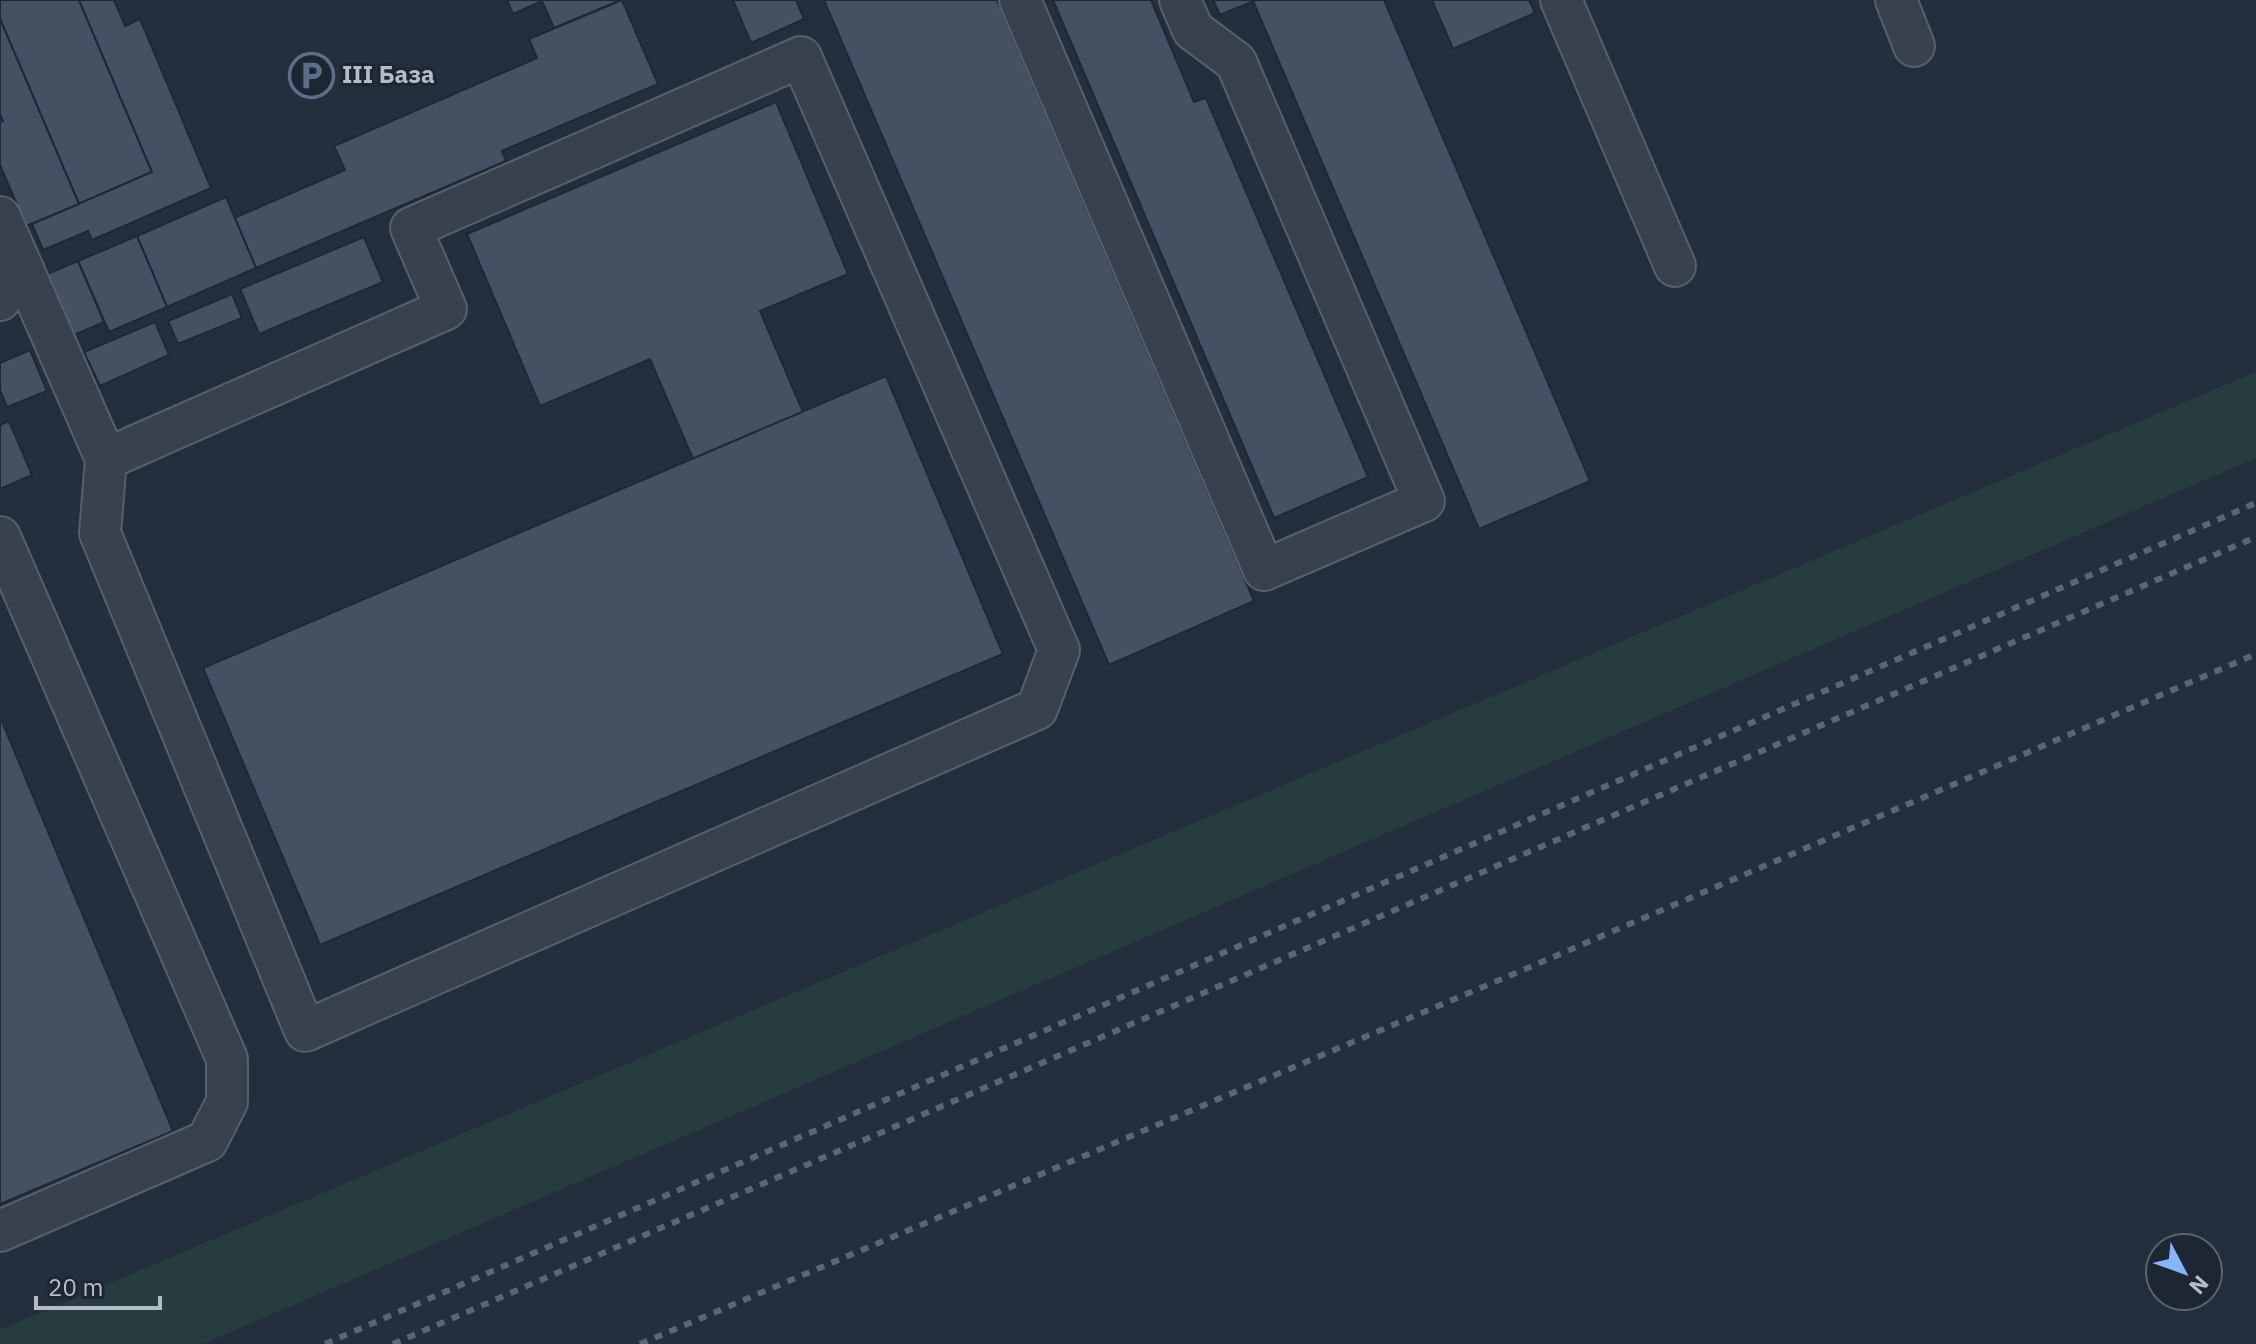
<svg xmlns="http://www.w3.org/2000/svg" width="2256" height="1344" font-family="'IBM Plex Sans',sans-serif">
<rect width="100%" height="100%" fill="#242f3e"/>
<polygon fill="#263c3f" points="2256,372 2256,458 203,1344 0,1344 0,1330"/>
<g fill="#455162" stroke="#1f2835" stroke-width="2">
<polygon points="0,0 79,0 152,172 79,204 0,19"/>
<polygon points="79,0 114,0 125,26 140,19 211,188 92,240 88,231 43,250 32,224 152,172"/>
<polygon points="507,0 621,0 554,28 542,1 513,14"/>
<polygon points="622,0 658,84 502,151 506,161 256,268 234,218 345,170 334,146 537,58 529,39"/>
<polygon points="733,0 796,0 804,19 751,43"/>
<polygon points="824,0 997,0 1254,601 1109,665"/>
<polygon points="1053,0 1151,0 1194,102 1206,98 1368,477 1274,518"/>
<polygon points="1213,0 1256,0 1220,15"/>
<polygon points="1256,0 1384,0 1590,481 1479,529 1253,1"/>
<polygon points="1432,0 1529,0 1535,13 1453,49"/>
<polygon points="0,19 79,204 26,226 0,165 0,122 3,121 0,114"/>
<polygon points="776,102 848,274 760,311 803,412 693,459 650,359 540,406 467,234"/>
<polygon points="226,197 256,268 167,307 137,236"/>
<polygon points="137,236 167,307 109,332 78,261"/>
<polygon points="364,237 383,282 259,334 240,289"/>
<polygon points="78,261 104,322 74,335 47,274"/>
<polygon points="232,294 242,318 178,344 168,321"/>
<polygon points="155,322 169,355 100,386 84,352"/>
<polygon points="30,350 47,391 7,407 0,390 0,363"/>
<polygon points="886,376 1003,654 320,945 203,668"/>
<polygon points="9,421 32,475 0,489 0,425"/>
<polygon points="0,717 173,1131 0,1204"/>
</g>
<g fill="none" stroke-linecap="round" stroke-linejoin="round">
<defs>
<g id="minor">
<polyline points="1020,0 1264,570 1424,501 1236,62 1193,30 1180,0"/>
<polyline points="1561,0 1675,266"/>
<polyline points="1896,0 1914,46"/>
<polyline points="0,217 106,459 100,533 305,1031 1037,709 1059,650 801,57 411,228 446,309 106,459"/>
<polyline points="0,300 24,271"/>
<polyline points="0,537 227,1059 227,1102 207,1141 0,1231"/>
</g>
</defs>
<use href="#minor" stroke="#565f6c" stroke-width="44"/>
<use href="#minor" stroke="#38414e" stroke-width="40"/>
<g stroke="#5a6575" stroke-width="6" stroke-dasharray="8 8" stroke-linecap="butt">
<polyline points="325,1344 2256,503"/>
<polyline points="393,1344 2256,537"/>
<polyline points="640,1344 1530,967 2256,654"/>
</g>
</g>
<defs>
<symbol id="parking-ring" viewBox="-11 -11 22 22"><circle r="9.5" fill="#1d2633" stroke="#5c6f8a" stroke-width="1.5"/><path d="M-3.5-5.5H1a3.5 3.5 0 0 1 0 7H-1V5.5H-3.5ZM-1-3.4V-.6H.8a1.4 1.4 0 0 0 0-2.8Z" fill="#5c6f8a"/></symbol>
</defs>
<g fill-rule="evenodd">
<use href="#parking-ring" x="286" y="50" width="51" height="51"/>
</g>
<g text-anchor="middle" stroke-width="6" stroke-linejoin="round" paint-order="stroke">
<g font-size="24" font-weight="bold" fill="#b4bcc9" stroke="#1d2633" text-anchor="start">
<text x="342" y="83">III База</text>
</g>
</g>
<g transform="translate(2184 1272) rotate(131)"><circle r="38" fill="#1d2633" stroke="#59626f" stroke-width="2"/>
<path d="M0-6L14 30L0 20L-14 30Z" fill="#8ab4f8"/>
<text y="-12" font-size="22" font-weight="bold" text-anchor="middle" fill="#b4bcc9">N</text>
</g>
<path d="M36 1296v12h124v-12" fill="none" stroke="#b4bcc9" stroke-width="4"/>
<text x="48" y="1296" font-size="24" fill="#b4bcc9" stroke="#1d2633" stroke-width="6" paint-order="stroke">20 m</text>
</svg>
